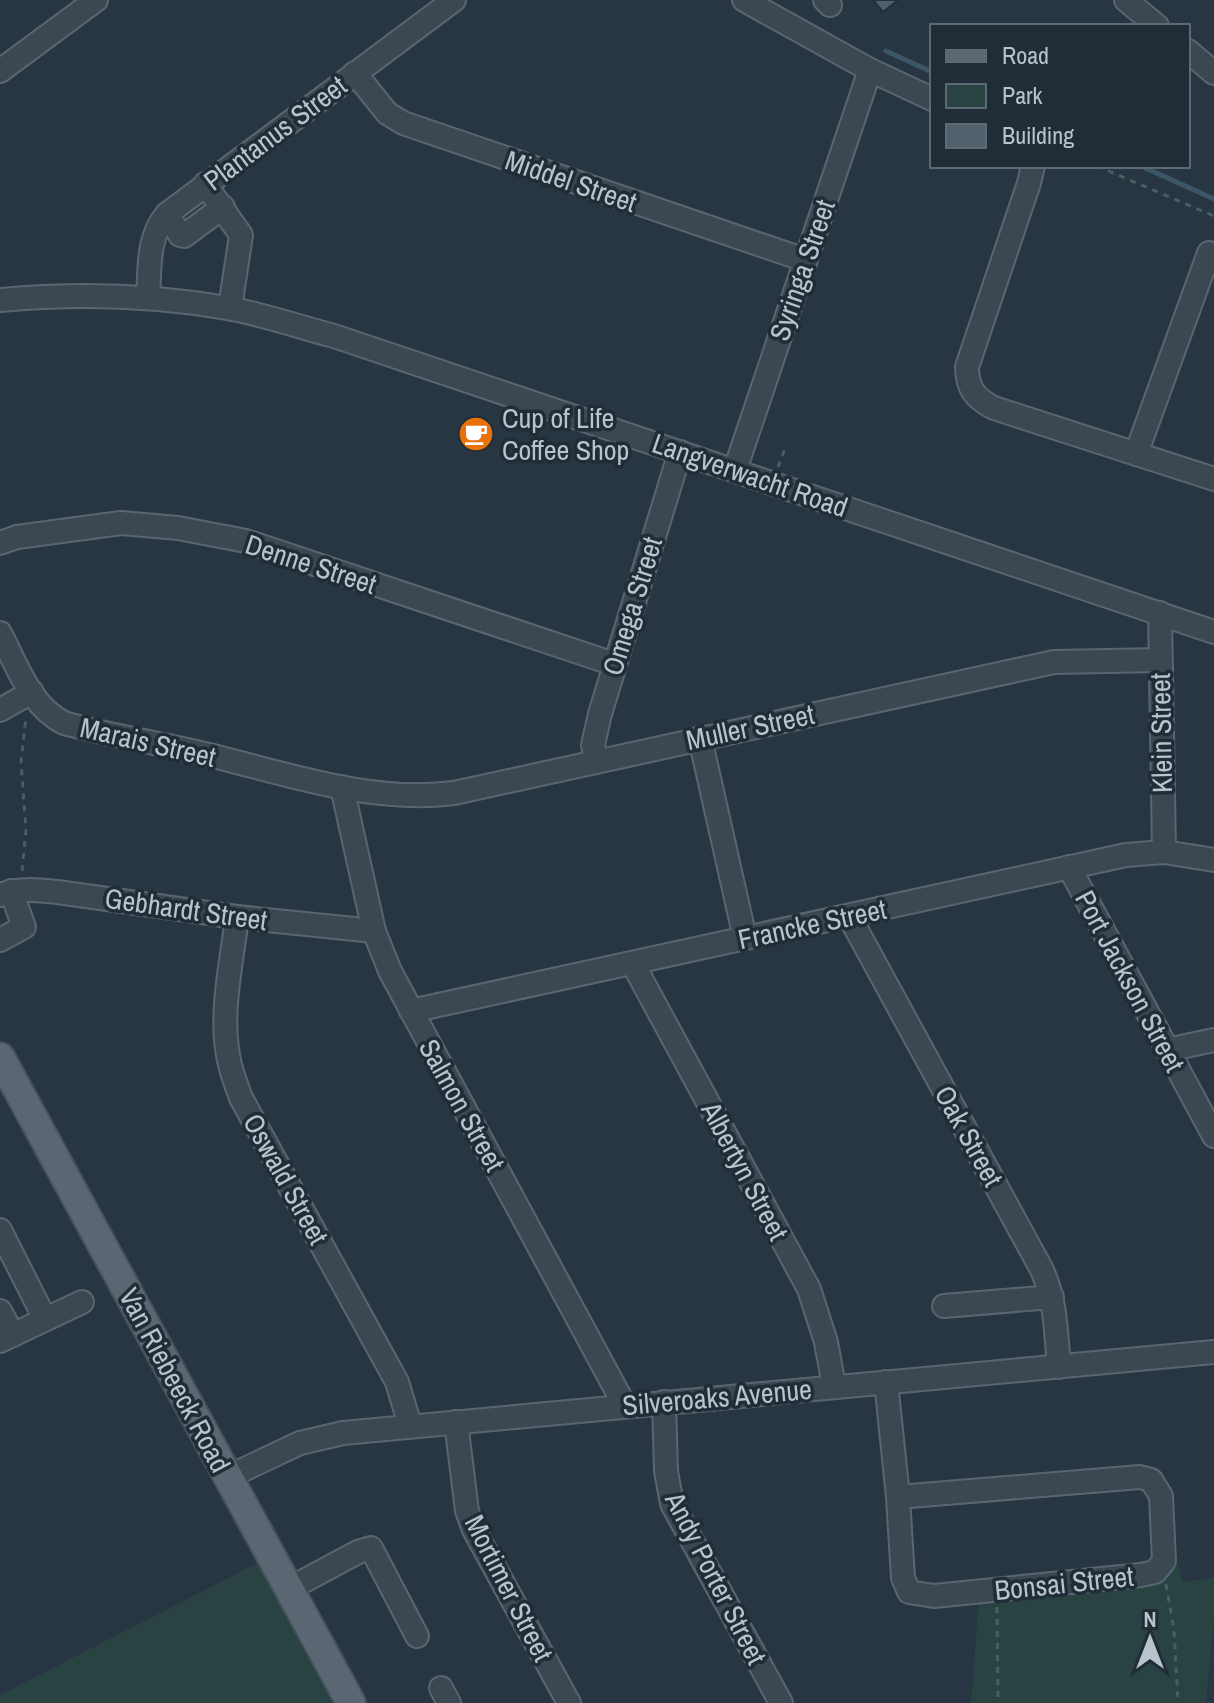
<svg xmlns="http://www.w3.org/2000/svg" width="1214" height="1703" font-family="'Archivo Narrow',sans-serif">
<rect width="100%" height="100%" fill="#273642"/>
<g fill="#294343">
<polygon points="271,1556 350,1703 0,1703 0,1695"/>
<polygon points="1171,1565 1179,1565 1182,1582 1214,1578 1214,1615 1206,1703 971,1703 979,1596"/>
</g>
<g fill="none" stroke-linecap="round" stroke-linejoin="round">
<g stroke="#3b5569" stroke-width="5">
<polyline points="886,51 932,72"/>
<polyline points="1141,166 1214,199"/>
</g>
</g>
<polygon fill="#50616d" stroke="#222f39" stroke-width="2" points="873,0 898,0 883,12"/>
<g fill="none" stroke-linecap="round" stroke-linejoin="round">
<defs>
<g id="minor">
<polyline points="744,0 870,70 932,99"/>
<polyline points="825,0 830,5"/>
<polyline points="1126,0 1157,26"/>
<polyline points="1188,51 1214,73"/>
<polyline points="0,71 96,0"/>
<polyline points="355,73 387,113 403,123 805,260"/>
<path d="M1033,166L1029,183L967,367C967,389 976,399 994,408L1214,479"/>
<polyline points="205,184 241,235 230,308"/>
<polyline points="167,214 180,235 184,236 223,207"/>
<path d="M148,297C150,268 147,237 167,214L454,0"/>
<path d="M0,300C76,293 152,295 227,308C263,314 299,327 334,336L1214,632"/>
<polyline points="1136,454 1209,253"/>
<polyline points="735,470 870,70"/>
<polyline points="0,543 17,537 121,523 178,528 246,541 614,664"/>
<polyline points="1160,613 1164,852"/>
<path d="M0,633C17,665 30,706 64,723C108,735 152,742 196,752C280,771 366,804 454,793L1054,662L1160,660"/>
<polyline points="0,710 32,692"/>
<polyline points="700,738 745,938"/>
<polyline points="596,762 593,745 600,714 680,452"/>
<polyline points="342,787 374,931 390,971 625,1406"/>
<polyline points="1069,867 1214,1136"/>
<path d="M0,895C19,888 37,890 57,892L237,917L374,931"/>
<path d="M849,916L1042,1270C1056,1301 1056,1333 1059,1367"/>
<path d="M237,917C232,961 220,1011 228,1055C230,1070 236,1084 241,1098L397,1382L410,1425"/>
<polyline points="0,940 24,927 11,891"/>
<polyline points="633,964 809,1289 826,1342 834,1386"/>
<polyline points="411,1011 1126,855 1164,852 1214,860"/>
<polyline points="1167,1050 1214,1040"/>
<polyline points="0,1230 45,1319"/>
<polyline points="944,1306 1052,1297"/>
<polyline points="0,1311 13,1335"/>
<polyline points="0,1341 82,1302"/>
<polyline points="886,1382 898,1497 903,1578 909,1592 934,1596 1141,1575 1155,1572 1164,1561 1161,1496 1151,1480 1140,1477 898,1497"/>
<polyline points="664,1402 666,1471 672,1504 781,1703"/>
<polyline points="456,1422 467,1511 474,1530 569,1703"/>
<polyline points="228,1477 300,1443 343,1433 1214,1352"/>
<polyline points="289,1589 358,1552 371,1548 417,1636"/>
<polyline points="441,1688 449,1703"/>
</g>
<polyline id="major" points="0,1057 351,1703"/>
</defs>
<use href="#minor" stroke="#59666f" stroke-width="26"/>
<use href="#major" stroke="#45515b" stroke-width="32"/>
<g stroke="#475f5e" stroke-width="3" stroke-dasharray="6 6" stroke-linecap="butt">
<polyline points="1097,166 1214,216"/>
<polyline points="778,467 785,448"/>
<polyline points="22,871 26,829 21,762 26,716"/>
<polyline points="1166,1584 1174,1630 1178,1703"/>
<polyline points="997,1607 998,1703"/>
</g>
<use href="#minor" stroke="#3b4852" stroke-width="22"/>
<use href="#major" stroke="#5a6772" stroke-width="28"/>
</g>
<defs>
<symbol id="cafe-disc" viewBox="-11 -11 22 22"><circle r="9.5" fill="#e8710a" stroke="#202d37"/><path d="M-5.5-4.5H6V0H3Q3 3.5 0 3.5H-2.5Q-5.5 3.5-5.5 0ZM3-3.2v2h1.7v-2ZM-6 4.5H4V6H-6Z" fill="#fff"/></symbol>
</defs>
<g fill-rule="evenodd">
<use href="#cafe-disc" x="456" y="414" width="40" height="40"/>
</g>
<g text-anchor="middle" stroke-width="7" stroke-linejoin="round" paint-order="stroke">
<g font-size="28" fill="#b8c3cc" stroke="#202d37">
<text transform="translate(275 133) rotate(-37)" y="10">Plantanus Street</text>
<text transform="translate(571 181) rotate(19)" y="10">Middel Street</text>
<text transform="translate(802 270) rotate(-71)" y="10">Syringa Street</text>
<text transform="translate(750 475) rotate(19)" y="10">Langverwacht Road</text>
<text transform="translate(311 564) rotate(18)" y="10">Denne Street</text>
<text transform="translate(632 606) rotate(-73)" y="10">Omega Street</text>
<text transform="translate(750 727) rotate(-12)" y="10">Muller Street</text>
<text transform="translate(1161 733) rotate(-91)" y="10">Klein Street</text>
<text transform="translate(148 742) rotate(13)" y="10">Marais Street</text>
<text transform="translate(186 909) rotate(8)" y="10">Gebhardt Street</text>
<text transform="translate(812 924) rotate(-12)" y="10">Francke Street</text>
<text transform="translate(1130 981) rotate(62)" y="10">Port Jackson Street</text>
<text transform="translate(462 1105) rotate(61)" y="10">Salmon Street</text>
<text transform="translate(969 1136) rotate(61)" y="10">Oak Street</text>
<text transform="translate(745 1171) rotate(62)" y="10">Albertyn Street</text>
<text transform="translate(286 1179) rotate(61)" y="10">Oswald Street</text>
<text transform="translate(175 1380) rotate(62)" y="10">Van Riebeeck Road</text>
<text transform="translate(717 1397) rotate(-5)" y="10">Silveroaks Avenue</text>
<text transform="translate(716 1578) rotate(63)" y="10">Andy Porter Street</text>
<text transform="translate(1064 1583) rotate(-6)" y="10">Bonsai Street</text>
<text transform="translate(509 1588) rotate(63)" y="10">Mortimer Street</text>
</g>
<g font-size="28" fill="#b8c3cc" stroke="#202d37" text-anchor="start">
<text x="502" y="428">Cup of Life<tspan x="502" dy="32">Coffee Shop</tspan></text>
</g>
</g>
<rect x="930" y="24" width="260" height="144" fill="#202d37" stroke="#5d6973" stroke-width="2"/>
<rect x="946" y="50" width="40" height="12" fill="#5a6772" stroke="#5d6973" stroke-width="2"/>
<text x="1002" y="64" font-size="24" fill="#b8c3cc">Road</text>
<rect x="946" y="84" width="40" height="24" fill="#294343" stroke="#5d6973" stroke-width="2"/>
<text x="1002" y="104" font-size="24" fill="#b8c3cc">Park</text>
<rect x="946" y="124" width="40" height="24" fill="#50616d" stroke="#5d6973" stroke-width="2"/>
<text x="1002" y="144" font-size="24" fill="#b8c3cc">Building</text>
<g transform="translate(1150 1639)" stroke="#202d37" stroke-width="6" paint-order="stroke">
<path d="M0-6L14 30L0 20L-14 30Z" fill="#b8c3cc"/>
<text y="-12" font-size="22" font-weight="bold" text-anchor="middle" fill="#b8c3cc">N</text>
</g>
</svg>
